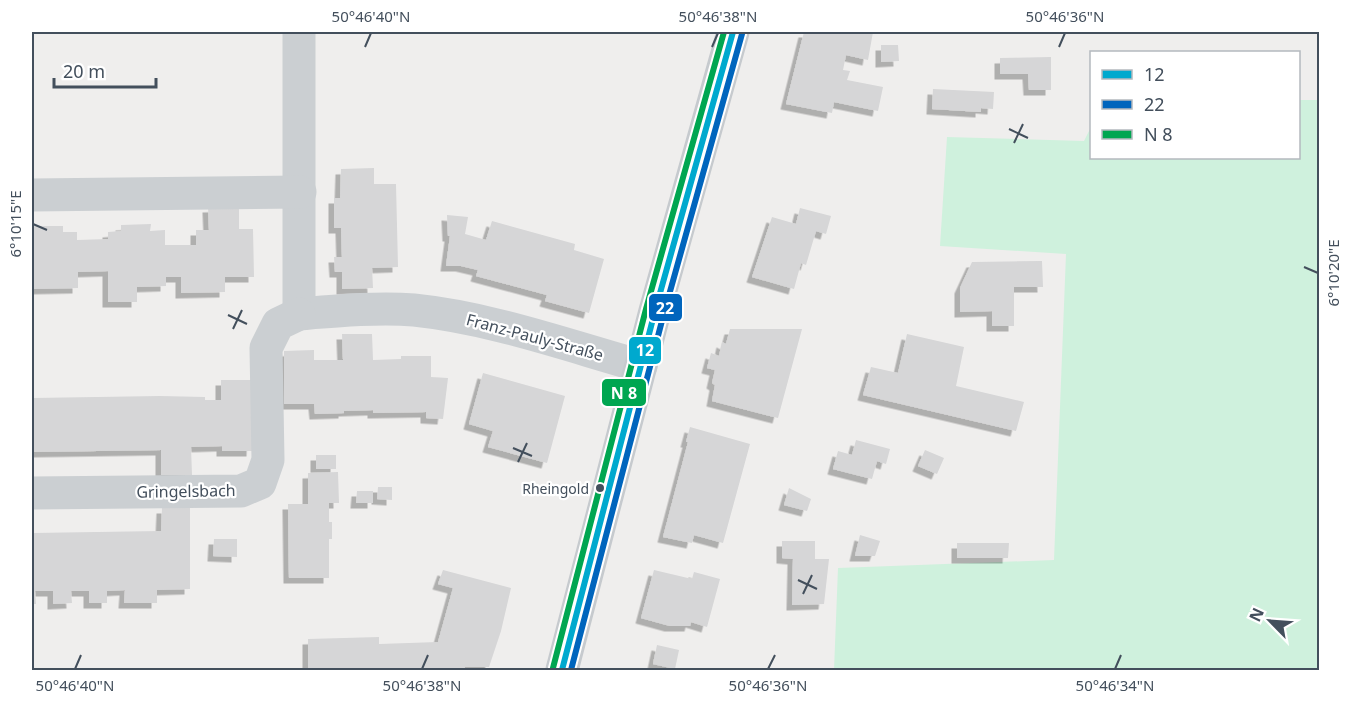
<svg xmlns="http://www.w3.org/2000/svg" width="1351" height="702" font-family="'Noto Sans',sans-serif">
<defs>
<filter id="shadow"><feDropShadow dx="-5.5" dy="5.5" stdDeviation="0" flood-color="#0004"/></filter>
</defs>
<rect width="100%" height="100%" fill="#efeeed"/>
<polygon fill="#cff1dd" points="1299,100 1320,100 1319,670 834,670 838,568 1054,560 1066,254 940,246 947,137 1084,141 1091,127 1092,158 1298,158"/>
<g fill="#d6d6d7" filter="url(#shadow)">
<polygon points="804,32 873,32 868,60 846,55 843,70 850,71 847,80 883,87 878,111 834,102 832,113 786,104"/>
<polygon points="881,45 898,45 899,61 881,62"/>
<polygon points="1051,57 1051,90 1029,90 1028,74 1000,74 1000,58"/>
<polygon points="933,89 994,92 993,109 981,108 981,112 932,109"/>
<polygon points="374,168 374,184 396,184 398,267 372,268 373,288 342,289 342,272 335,272 334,257 342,257 341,228 334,228 334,198 340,198 341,169"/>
<polygon points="239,206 239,229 253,229 254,277 225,277 225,292 181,293 181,277 166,277 166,286 137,287 137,302 108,302 108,271 78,272 78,288 32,289 32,233 33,233 33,226 63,226 63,232 77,232 77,240 108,239 108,232 121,231 121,225 151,224 150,231 165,230 165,245 196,245 196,230 209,230 208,207"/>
<polygon points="800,208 831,216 826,234 816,231 806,265 801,263 794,289 752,277 772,217 796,224"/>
<polygon points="447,215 468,217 465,234 486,240 492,221 575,244 574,250 604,259 589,313 545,301 547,295 476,276 478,270 461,266 446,266 450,236 448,236"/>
<polygon points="1042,261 1043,287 1014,287 1014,326 992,326 992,311 960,312 960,288 972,262"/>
<polygon points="730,329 802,329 778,418 712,401 715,385 712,383 715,370 707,368 711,353 719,356 722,342 726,344"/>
<polygon points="342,334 372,334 373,360 401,359 401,356 431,356 431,377 448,378 443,419 426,418 426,412 373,413 373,410 344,411 344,413 315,414 314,404 284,404 284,351 314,350 314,360 343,360"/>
<polygon points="907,334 964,347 956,386 1024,402 1016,431 863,395 871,367 898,373"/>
<polygon points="483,373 565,396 547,463 488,447 493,431 469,424"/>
<polygon points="221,380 254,380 252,451 222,451 222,446 191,447 192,475 161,475 161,450 32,452 32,398 160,396 205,397 205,400 221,400"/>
<polygon points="690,427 750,444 723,543 694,535 692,543 663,537 688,442 686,442"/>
<polygon points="856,440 890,449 886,464 877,461 872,479 833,469 838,451 852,455"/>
<polygon points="925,450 944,458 937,474 918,466"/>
<rect x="316" y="455" width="20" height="14"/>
<polygon points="338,472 339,503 329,503 329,522 332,522 332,539 329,539 329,578 289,578 288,504 308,504 308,473"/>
<polygon points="378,487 392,487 392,500 377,499"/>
<polygon points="789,488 811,499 807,511 784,505"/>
<polygon points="357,491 373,491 373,503 356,503"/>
<polygon points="162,508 190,508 190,589 157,590 157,603 124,603 125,590 107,591 107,603 89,603 89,591 71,591 72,603 53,604 53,591 35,591 36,604 32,604 32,533 161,531"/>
<polygon points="860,535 880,541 875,556 855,556"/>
<polygon points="214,539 237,539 237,557 213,556"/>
<polygon points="782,541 815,541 815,559 829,559 824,604 792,605 793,559 782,558"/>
<polygon points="957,543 1009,543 1008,558 957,558"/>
<polygon points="443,570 511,588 501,631 489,667 465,667 464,670 431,670 431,668 369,670 308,669 308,639 379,637 379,644 438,642 453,588 438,584"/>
<polygon points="654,570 692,579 694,572 720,579 707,627 691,622 690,626 670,626 641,618"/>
<polygon points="657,645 679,650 675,669 653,664"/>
</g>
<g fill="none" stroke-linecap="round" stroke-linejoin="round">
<g stroke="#cbcfd2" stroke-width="33">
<path d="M299,32V314C335,311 378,307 414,310C491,318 566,345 641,366"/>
<polyline points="32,195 300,192"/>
<polyline points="32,493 241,491 260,483 268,460 266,348 278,324 299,314"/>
</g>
<polyline stroke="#c6cace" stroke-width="33" points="562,670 655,311 733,32"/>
<defs>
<polyline id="bus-1" points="562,670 655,311 733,32"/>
<polyline id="bus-2" points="571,670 664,313 742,34"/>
<polyline id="bus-3" points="553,668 646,309 724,32"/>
</defs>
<use href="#bus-1" stroke="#fff" stroke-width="10"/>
<use href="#bus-2" stroke="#fff" stroke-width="10"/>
<use href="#bus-3" stroke="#fff" stroke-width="10"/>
<use href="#bus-1" stroke="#00a9ce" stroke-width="6"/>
<use href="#bus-2" stroke="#0065bd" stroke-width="6"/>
<use href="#bus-3" stroke="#00a651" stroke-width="6"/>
</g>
<path fill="none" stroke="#434f5c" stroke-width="2" d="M365,47L371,33M712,47L718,33M1059,47L1065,33M1009,129L1028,138M1014,143L1023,124M33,224L47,230M1304,267L1318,273M228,315L247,324M233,329L242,310M513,448L532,456M518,462L527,443M798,580L817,589M803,594L812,575M75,669L81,655M422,669L428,655M768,669L775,655M1115,669L1121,655"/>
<circle fill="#434f5c" stroke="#fff" stroke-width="2" cx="600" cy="488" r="5"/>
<g text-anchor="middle" stroke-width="4.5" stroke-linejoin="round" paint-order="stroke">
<g font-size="14" fill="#434f5c" stroke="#fff" text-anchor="end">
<text x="589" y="494">Rheingold</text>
</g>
<g font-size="16" fill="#434f5c" stroke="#fff">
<text transform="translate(535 337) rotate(15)" y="6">Franz-Pauly-Straße</text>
<text transform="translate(186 491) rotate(-1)" y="6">Gringelsbach</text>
</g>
</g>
<g stroke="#fff" stroke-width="2">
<rect x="648" y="293" width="35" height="29" rx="6" fill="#0065bd"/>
<rect x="628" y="336" width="34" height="29" rx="6" fill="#00a9ce"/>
<rect x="601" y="378" width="46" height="29" rx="6" fill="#00a651"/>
</g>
<g font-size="16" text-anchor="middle" font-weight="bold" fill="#fff">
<text x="665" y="314">22</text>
<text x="645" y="356">12</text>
<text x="624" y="399">N 8</text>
</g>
<rect width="1351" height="702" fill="none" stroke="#ffffff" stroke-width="66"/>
<rect x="1090" y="51" width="210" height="108" fill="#ffffff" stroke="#b4b9be" stroke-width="1.5"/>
<rect x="1102" y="70" width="30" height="9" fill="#00a9ce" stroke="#b4b9be" stroke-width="1.5"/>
<text x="1144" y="81" font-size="18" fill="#434f5c">12</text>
<rect x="1102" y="100" width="30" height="9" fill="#0065bd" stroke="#b4b9be" stroke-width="1.5"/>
<text x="1144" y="111" font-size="18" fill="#434f5c">22</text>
<rect x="1102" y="130" width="30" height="9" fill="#00a651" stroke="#b4b9be" stroke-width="1.5"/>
<text x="1144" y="141" font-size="18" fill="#434f5c">N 8</text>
<g transform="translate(1270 621) rotate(295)" stroke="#ffffff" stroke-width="4.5" paint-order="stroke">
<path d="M0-4.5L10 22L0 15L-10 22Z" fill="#434f5c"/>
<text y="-9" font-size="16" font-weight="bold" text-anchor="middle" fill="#434f5c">N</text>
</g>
<path d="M54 78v9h102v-9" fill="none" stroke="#434f5c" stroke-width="3"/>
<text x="63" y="78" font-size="18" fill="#434f5c" stroke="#ffffff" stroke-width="4.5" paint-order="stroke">20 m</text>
<rect x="33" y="33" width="1285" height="636" fill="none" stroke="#434f5c" stroke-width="2"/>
<g font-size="15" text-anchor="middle" fill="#434f5c">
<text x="371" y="22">50°46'40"N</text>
<text x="718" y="22">50°46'38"N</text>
<text x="1065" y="22">50°46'36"N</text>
<text transform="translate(16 224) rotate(-90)" y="5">6°10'15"E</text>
<text transform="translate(1334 273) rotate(-90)" y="5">6°10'20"E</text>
<text x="75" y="691">50°46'40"N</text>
<text x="422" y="691">50°46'38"N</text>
<text x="768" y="691">50°46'36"N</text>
<text x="1115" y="691">50°46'34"N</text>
</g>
</svg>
